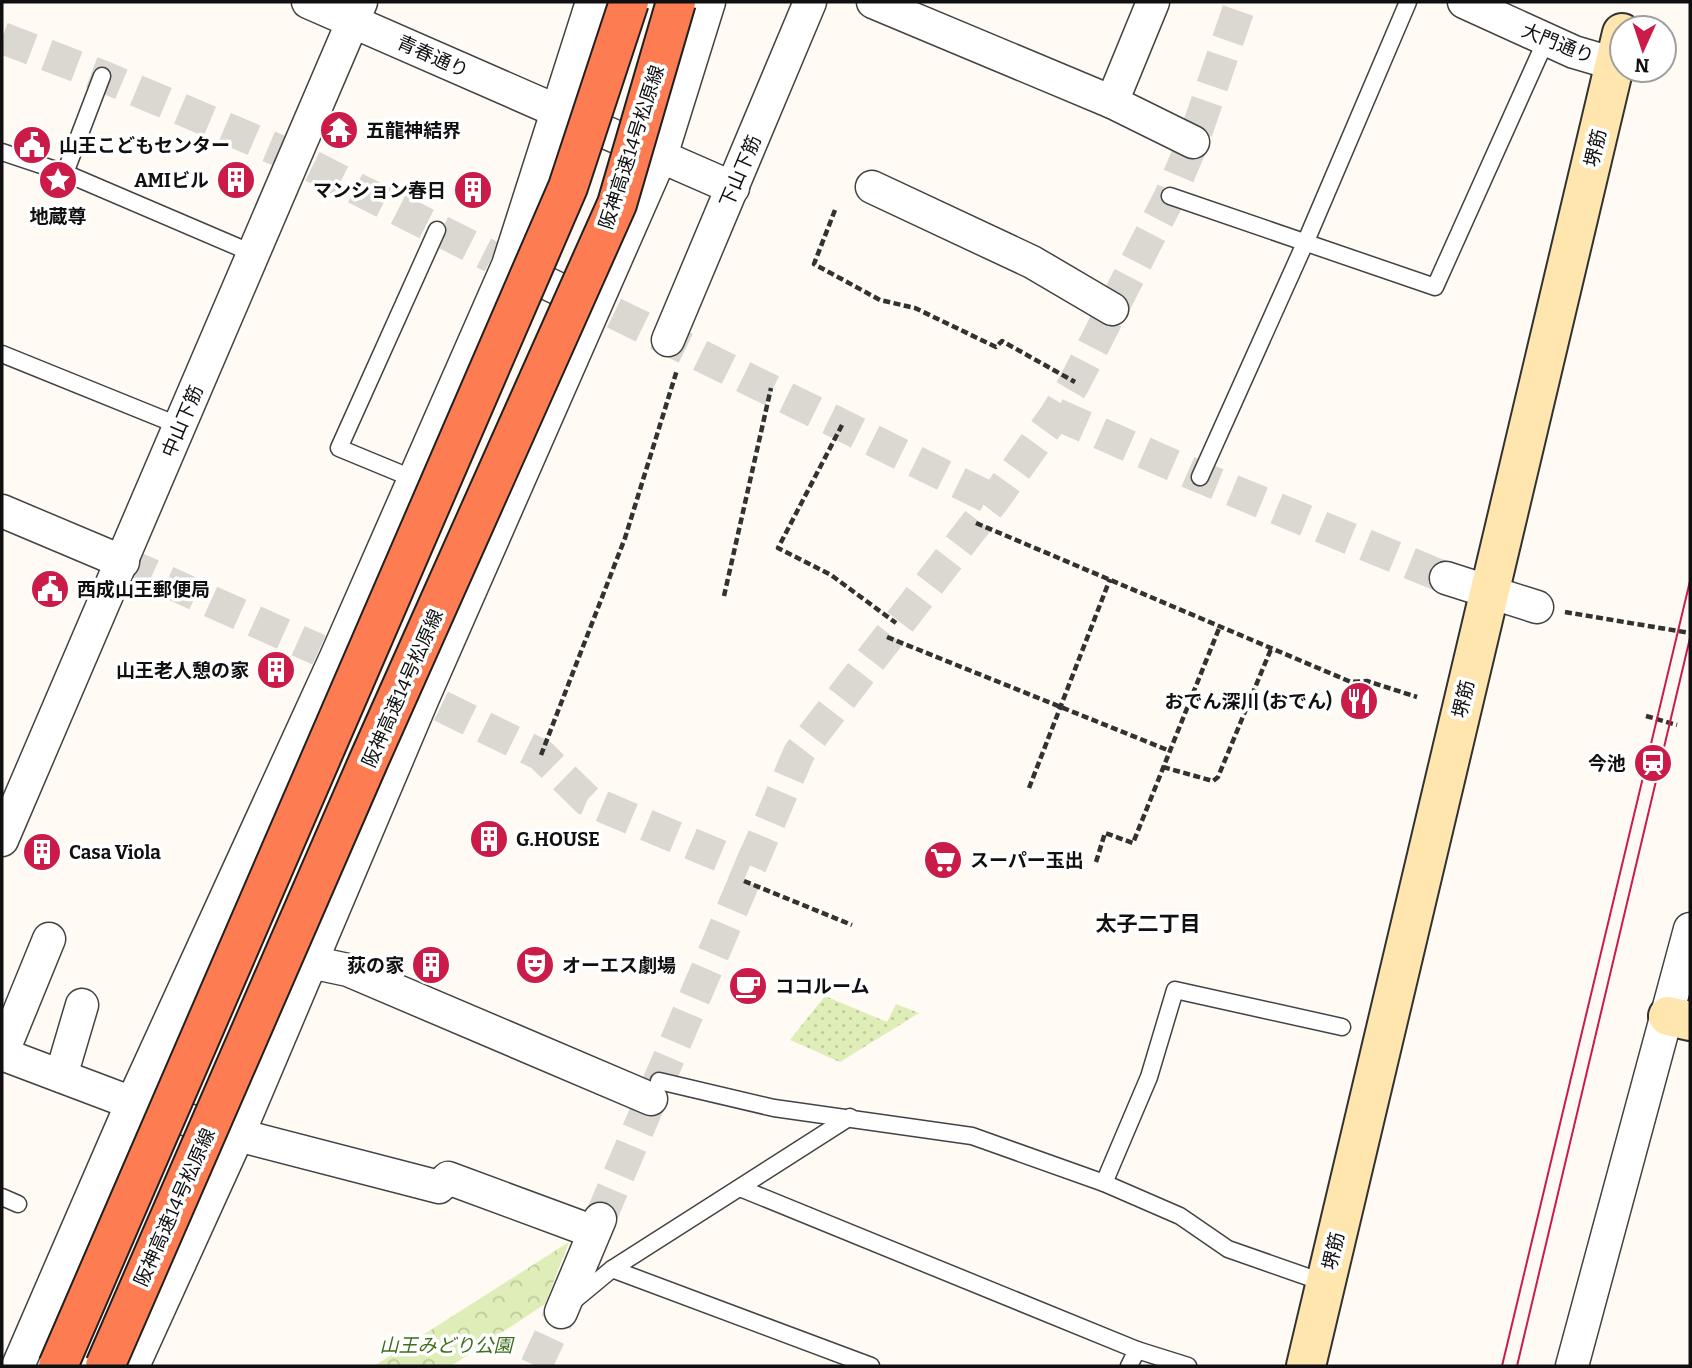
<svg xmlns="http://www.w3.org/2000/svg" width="1692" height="1368" font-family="Bitter,'Noto Sans JP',serif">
<defs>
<pattern id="park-crowns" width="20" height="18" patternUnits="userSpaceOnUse" patternTransform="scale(1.75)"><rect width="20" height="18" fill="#dfedb8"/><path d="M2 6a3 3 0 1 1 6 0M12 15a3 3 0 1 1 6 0" fill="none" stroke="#beca9d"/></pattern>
<pattern id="garden-dots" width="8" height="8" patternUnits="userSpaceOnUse" patternTransform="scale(1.75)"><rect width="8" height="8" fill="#dfedb8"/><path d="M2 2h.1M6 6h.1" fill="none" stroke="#beca9d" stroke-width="1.8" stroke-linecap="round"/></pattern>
</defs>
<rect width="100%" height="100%" fill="#fffaf3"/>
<polygon fill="url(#park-crowns)" points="569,1242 545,1304 451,1366 374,1366"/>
<polygon fill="url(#garden-dots)" points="825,996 887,1022 896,1004 919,1013 840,1062 790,1040"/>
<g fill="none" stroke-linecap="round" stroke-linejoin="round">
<g stroke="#dbd7d1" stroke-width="32" stroke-dasharray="32 16" stroke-linecap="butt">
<polyline points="2,38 102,76 294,157 492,257"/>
<polyline points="614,313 994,500"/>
<polyline points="1056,414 1200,477 1446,578"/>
<polyline points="123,562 319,650"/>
<polyline points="441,706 541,755 587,800 749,868"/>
<polyline points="600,1219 799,753 994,500 1056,414 1075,382 1170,196 1193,142 1241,2"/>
<polyline points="536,1366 561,1312"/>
</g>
<defs>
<g id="lane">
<polyline points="2,152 65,173 252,253"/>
<polyline points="65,173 102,76"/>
<polyline points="1170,196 1435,287 1546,40"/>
<polyline points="2,354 180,426"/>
<polyline points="1200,477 1306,241 1408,2"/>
<polyline points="414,479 339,448 437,230"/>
<polyline points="659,1081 774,1108 972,1136 1104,1183 1180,1216 1228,1249 1325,1283"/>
<polyline points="1104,1183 1149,1077 1175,990 1342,1027"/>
<polyline points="740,1188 1137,1350 1188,1366"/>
<polyline points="2,1197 18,1204"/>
<polyline points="612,1269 850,1117"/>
<polyline points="570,1300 577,1298 612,1269 871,1366"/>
<polyline points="1129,1366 1137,1350"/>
</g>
<g id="street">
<polyline points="308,2 733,188"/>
<polyline points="873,2 1112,102 1153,2"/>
<polyline points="1464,2 1574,52 1615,64"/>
<polyline points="1112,102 1193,142"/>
<polyline points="872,187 1032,262 1112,309"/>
<polyline points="523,272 582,300"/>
<polyline points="668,340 810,2"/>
<polyline points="2,511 123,562"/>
<polyline points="1446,578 1537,607"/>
<polyline points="2,840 361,2"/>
<polyline points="310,962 348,970 651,1099"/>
<polyline points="2,1054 132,1103 238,1135 439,1187 448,1178 594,1232"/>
<polyline points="2,1054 49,939"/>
<polyline points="61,1076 82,1005"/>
<polyline points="561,1312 600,1219"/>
<polyline points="18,1366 132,1103 336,657 508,265 592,2"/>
<polyline points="133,1366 238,1135 423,698 661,156 709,2"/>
<polyline points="1572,1366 1690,929"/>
</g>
<g id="secondary">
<polyline points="1668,1016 1690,1021"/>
<polyline points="1306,1366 1622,33"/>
</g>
</defs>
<use href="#lane" stroke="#434343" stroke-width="19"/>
<use href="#street" stroke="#434343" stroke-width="35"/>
<use href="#secondary" stroke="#323232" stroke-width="42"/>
<g stroke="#323232" stroke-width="4.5" stroke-dasharray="7 3.5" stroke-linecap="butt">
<polyline points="835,210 814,264 880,300 915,308 996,347 1002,341 1075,382"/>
<polyline points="842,425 778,548 831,575 896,623"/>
<polyline points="976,523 1351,682 1367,681 1417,697"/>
<polyline points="724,596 771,388"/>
<polyline points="1565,612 1690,633"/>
<polyline points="887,637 1170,751"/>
<polyline points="1646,716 1677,725"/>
<polyline points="541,755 625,538 677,370"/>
<polyline points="1163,767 1213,781 1218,777 1271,649"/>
<polyline points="1029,788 1110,579"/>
<polyline points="1096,862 1105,833 1133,843 1220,626"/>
<polyline points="744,881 852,925"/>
</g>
<use href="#lane" stroke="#fff" stroke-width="16"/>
<use href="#street" stroke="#fff" stroke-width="32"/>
<use href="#secondary" stroke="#ffe5ae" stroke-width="38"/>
<g stroke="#cb1c49" stroke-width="2">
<polyline points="1502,1366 1690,581"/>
<polyline points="1517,1366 1690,638"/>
</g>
<defs>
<g id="highway-bridge">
<polyline points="58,1366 568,187 629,2"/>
<polyline points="105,1366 368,762 617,204 676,2"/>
</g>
</defs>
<use href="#highway-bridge" stroke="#212121" stroke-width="42" stroke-linecap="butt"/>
<use href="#highway-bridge" stroke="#fe7c52" stroke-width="38"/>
</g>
<defs>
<symbol id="temple-disc" viewBox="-11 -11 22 22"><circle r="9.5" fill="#cb1c49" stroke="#fff"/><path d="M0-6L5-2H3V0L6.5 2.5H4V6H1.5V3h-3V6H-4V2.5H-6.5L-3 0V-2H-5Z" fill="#fff"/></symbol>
<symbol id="civic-disc" viewBox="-11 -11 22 22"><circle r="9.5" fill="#cb1c49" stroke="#fff"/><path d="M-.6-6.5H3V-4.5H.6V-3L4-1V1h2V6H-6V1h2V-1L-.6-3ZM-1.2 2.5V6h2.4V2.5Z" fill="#fff"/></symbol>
<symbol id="sight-disc" viewBox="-11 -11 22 22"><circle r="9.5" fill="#cb1c49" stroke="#fff"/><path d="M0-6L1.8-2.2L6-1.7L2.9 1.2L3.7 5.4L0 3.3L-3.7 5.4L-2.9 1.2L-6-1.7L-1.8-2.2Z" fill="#fff"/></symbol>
<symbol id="building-disc" viewBox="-11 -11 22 22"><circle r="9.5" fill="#cb1c49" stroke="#fff"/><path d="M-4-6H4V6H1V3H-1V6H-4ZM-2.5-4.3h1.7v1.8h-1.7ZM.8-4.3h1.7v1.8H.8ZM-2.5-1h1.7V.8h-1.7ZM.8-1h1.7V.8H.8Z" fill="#fff"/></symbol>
<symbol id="restaurant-disc" viewBox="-11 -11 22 22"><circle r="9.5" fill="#cb1c49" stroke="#fff"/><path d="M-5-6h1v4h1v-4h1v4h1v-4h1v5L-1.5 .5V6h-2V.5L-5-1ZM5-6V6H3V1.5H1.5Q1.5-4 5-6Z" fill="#fff"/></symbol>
<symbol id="station-disc" viewBox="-11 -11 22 22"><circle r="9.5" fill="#cb1c49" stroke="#fff"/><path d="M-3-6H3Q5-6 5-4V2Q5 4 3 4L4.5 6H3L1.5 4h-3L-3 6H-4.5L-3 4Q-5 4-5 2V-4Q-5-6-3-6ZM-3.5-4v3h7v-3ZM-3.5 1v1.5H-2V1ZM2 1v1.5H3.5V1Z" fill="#fff"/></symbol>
<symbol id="supermarket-disc" viewBox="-11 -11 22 22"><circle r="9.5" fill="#cb1c49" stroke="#fff"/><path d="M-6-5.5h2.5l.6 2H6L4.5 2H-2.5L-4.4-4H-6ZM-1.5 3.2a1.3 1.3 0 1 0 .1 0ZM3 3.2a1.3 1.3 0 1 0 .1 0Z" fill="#fff"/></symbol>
<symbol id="theatre-disc" viewBox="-11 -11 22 22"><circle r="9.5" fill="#cb1c49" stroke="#fff"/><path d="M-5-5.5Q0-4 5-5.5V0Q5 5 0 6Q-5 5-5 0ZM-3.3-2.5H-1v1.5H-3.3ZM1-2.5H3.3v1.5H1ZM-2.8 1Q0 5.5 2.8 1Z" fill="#fff"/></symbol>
<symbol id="cafe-disc" viewBox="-11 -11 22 22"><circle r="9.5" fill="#cb1c49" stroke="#fff"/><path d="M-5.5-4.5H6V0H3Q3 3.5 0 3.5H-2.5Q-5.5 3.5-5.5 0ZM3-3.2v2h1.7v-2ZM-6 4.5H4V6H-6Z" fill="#fff"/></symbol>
</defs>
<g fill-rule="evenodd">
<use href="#temple-disc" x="317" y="108" width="44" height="44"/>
<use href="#civic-disc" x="10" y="123" width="44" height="44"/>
<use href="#sight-disc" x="36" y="158" width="44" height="44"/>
<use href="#building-disc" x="214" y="158" width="44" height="44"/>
<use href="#building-disc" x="451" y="168" width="44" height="44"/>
<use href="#civic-disc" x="28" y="567" width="44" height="44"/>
<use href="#building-disc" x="254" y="648" width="44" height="44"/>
<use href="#restaurant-disc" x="1337" y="679" width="44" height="44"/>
<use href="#station-disc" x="1631" y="741" width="44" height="44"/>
<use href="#building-disc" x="467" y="817" width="44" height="44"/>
<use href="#building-disc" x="20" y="830" width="44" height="44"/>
<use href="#supermarket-disc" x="921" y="838" width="44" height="44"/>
<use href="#building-disc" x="409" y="943" width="44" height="44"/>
<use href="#theatre-disc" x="513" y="943" width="44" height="44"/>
<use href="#cafe-disc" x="726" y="964" width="44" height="44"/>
</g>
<g text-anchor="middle" stroke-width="7" stroke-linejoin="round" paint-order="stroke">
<g font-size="19" fill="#101010" stroke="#fff">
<text transform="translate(1558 43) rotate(22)" y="7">大門通り</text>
<text transform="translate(433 56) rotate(24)" y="7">青春通り</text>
<text transform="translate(631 147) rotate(-72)" y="7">阪神高速14号松原線</text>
<text transform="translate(1595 148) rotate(-77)" y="7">堺筋</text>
<text transform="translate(740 171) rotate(-67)" y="7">下山下筋</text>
<text transform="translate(182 421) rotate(-67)" y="7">中山下筋</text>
<text transform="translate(402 688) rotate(-66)" y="7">阪神高速14号松原線</text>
<text transform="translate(1463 699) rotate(-77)" y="7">堺筋</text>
<text transform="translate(174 1207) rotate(-66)" y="7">阪神高速14号松原線</text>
<text transform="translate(1333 1251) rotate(-77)" y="7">堺筋</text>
</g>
<g font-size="19" font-weight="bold" fill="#101010" stroke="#fff" text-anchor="start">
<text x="366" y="137">五龍神結界</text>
<text x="59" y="152">山王こどもセンター</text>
<text x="209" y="187" text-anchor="end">AMIビル</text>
<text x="446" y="197" text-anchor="end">マンション春日</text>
<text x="58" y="223" text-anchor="middle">地蔵尊</text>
<text x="77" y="596">西成山王郵便局</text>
<text x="249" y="677" text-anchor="end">山王老人憩の家</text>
<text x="1332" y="708" text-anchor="end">おでん深川 (おでん)</text>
<text x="1626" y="770" text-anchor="end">今池</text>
<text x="516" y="846">G.HOUSE</text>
<text x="69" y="859">Casa Viola</text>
<text x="970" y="867">スーパー玉出</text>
<text x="404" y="972" text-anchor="end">荻の家</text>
<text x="562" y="972">オーエス劇場</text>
<text x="775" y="993">ココルーム</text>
</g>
<g font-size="19" font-style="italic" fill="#3d6e1a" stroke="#fff">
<text x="446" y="1352">山王みどり公園</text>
</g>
<g font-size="21" font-weight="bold" fill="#101010" stroke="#fff">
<text x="1148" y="931">太子二丁目</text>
</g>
</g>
<rect width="1692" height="1368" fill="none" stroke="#101010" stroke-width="7"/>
<g transform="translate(1643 49) rotate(183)"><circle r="33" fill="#ffffff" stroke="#9f9f9f" stroke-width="2"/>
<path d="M0-5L12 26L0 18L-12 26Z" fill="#cb1c49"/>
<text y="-10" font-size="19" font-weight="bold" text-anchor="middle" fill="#101010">N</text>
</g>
</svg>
